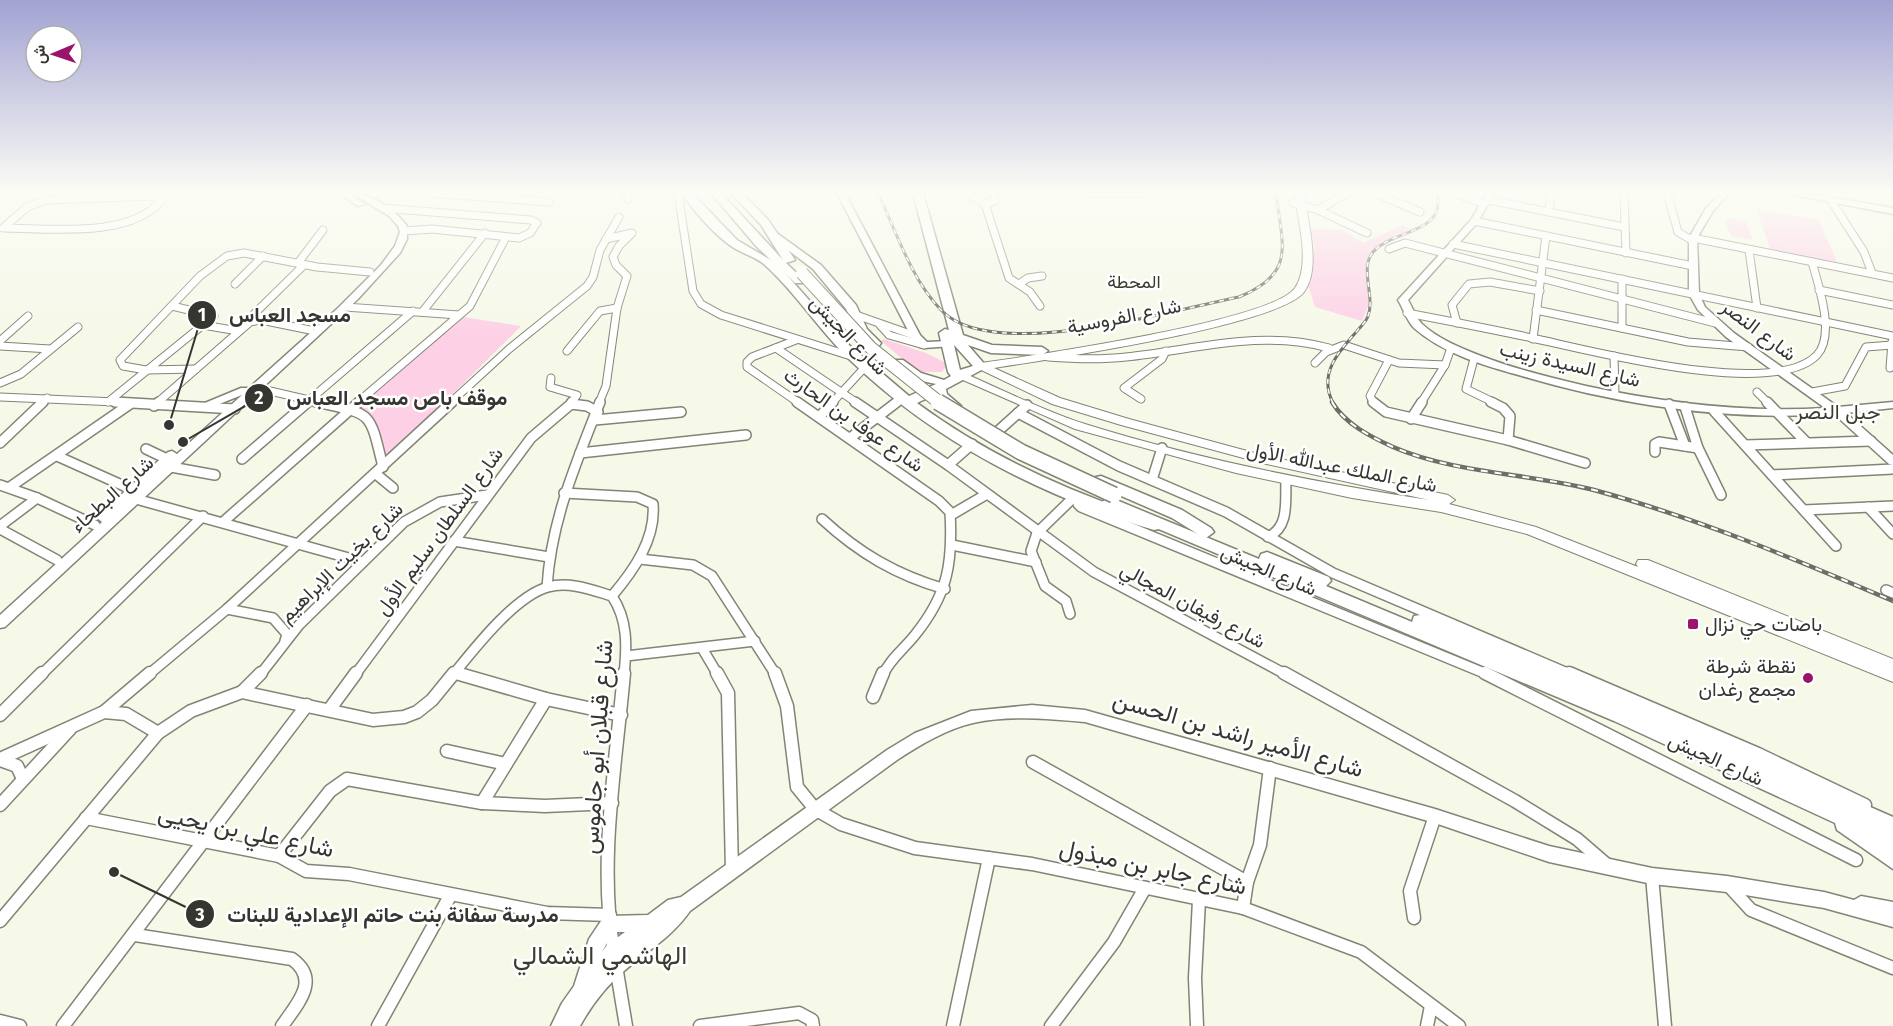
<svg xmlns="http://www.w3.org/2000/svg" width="1893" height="1026" font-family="'Fira Sans',Vazirmatn,sans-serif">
<rect width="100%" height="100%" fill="#f6f8e8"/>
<g fill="#fdd0e6">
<polygon points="1757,210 1818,219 1837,262 1771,251"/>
<polygon points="1727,218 1746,222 1753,240 1731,236 1726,224"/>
<polygon points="1403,225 1410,229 1381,243 1367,260 1369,304 1362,321 1315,307 1308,284 1315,248 1309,229 1343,230 1363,243"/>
<polygon points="463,317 521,326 382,465 377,428 358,408"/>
<polygon points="884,339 926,353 948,364 942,372 918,372 881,341"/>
</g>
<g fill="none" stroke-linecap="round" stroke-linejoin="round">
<defs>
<g id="minor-far2">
<polyline points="428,193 549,202"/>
<polyline points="626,193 628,199"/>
<polyline points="678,193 693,291 701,304 721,315 854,357"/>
<polyline points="967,193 985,204 995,201 994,193"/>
<polyline points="1088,193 1146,193"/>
<polyline points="1375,193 1420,212"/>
<polyline points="1453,193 1485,204"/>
<polyline points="1624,193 1626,253"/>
<polyline points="1667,193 1678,232 1693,241"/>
<path d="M155,196L162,200C130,239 49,228 3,228L27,207L46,200Z"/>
<polyline points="1830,199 1864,252 1872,273"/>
<polyline points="1489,200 1624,227"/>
<polyline points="1293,203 1318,210 1367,233"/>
<polyline points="985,204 1009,278 1030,292 1040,306"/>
<polyline points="382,208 531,220 537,223 530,233 519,238 432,229 404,231"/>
<polyline points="1318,210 1347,193"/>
<polyline points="1549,212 1551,193"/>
<polyline points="1474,221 1693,266"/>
<polyline points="1693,238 1893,278"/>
<polyline points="1453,244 1893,336"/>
<polyline points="1389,249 1405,243 1715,323"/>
<polyline points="1749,250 1757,308"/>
<polyline points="298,263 323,230"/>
<polyline points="1622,279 1622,328"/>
<polyline points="235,284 263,256"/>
<polyline points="1019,284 1028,278 1042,276"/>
<polyline points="1819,290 1893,305"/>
<polyline points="345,307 459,315"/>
<polyline points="1536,310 1688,342 1748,347"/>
<polyline points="423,311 485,233"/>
<path d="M1407,313C1449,321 1491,329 1532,338C1589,350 1774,400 1817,355C1836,335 1818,284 1812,262"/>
<polyline points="254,314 304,265"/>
<polyline points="856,315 916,336"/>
<polyline points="1457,323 1452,305 1469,284 1490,282 1540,291"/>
<polyline points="203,325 238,331"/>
<polyline points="880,325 889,335 924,345"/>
<polyline points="1533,339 1546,236"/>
<polyline points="796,340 752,357 747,362 747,367 799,403"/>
<polyline points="0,341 28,316"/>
<polyline points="0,346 50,349"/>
<polyline points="776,348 857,403"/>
<polyline points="567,351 600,311 617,308"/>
<polyline points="1614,356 1615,394"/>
<path d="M1048,357C1074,359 1100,360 1126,357C1195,350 1259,329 1329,348"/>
<polyline points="1474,359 1466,389 1495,403"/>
<polyline points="1315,363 1326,352 1344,345 1399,363 1445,365"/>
<polyline points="1890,368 1892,342"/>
<polyline points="196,369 146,370 123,366 120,360 200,276 227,256 244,253 317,267 370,272"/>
<polyline points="551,378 550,387 577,395 571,403"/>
<polyline points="0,383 21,374 78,327"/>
<polyline points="257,388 322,403"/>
<polyline points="1757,392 1768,403"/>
<polyline points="1812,392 1845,386 1866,347 1892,345"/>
<polyline points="0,397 140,403"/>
<polyline points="1141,399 1124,388 1162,359 1166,351"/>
<polyline points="108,402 214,316 172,306"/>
<polyline points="41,403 47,398"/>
<polyline points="157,403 250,322 261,320 310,330"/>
<polyline points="306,403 413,311"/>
<polyline points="357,403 470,306 506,237"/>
<polyline points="450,403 509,349 587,286 593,277 600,250 619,217"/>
<polyline points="599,403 606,386 617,308 627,276 616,265 613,257 619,246 632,233 606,239"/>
<polyline points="832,403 865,367"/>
<polyline points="895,403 902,398"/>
<polyline points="1374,403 1370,396 1389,360"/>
<polyline points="1421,403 1445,365 1451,348"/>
</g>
<g id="minor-far1">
<polyline points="115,402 235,409"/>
<path d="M316,402C373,415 369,409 383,467"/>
<path d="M797,402L939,501L950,512C953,563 948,594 915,635C904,649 890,659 883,675"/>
<polyline points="855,402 948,465 1094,572 1287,675"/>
<polyline points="1373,402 1386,412 1508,440 1585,463"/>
<polyline points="1491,402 1503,408 1510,416 1508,440"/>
<polyline points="1767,402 1806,442"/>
<polyline points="571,404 572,402"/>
<polyline points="1669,404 1685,446"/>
<polyline points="154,406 159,402"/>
<polyline points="1685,407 1698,448 1721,495"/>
<polyline points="1714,411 1836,546"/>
<polyline points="1018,413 1119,466 1226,512 1333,573 1572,675"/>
<polyline points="819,417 833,402"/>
<polyline points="1411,419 1422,402"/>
<polyline points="595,420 681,412"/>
<polyline points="997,432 1027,405"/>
<polyline points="850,438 897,402"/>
<polyline points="0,443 43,402"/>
<polyline points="1745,445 1871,441"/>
<polyline points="146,449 167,459"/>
<polyline points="1655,452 1655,444 1659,442 1698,448"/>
<polyline points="580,453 746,435"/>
<polyline points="57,456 133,490"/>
<polyline points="242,459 308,402"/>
<polyline points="948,465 972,444"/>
<polyline points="171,467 215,475"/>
<polyline points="376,474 393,488"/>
<polyline points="1772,475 1893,469"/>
<polyline points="1152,480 1162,448"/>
<polyline points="0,485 37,498 95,525"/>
<polyline points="10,487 130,404"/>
<path d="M564,493L637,497L653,504C656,539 634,570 612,596"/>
<polyline points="1079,498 1078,504 1081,507 1489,675"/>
<polyline points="136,499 363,562"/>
<polyline points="1868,507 1893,534"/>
<polyline points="1804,510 1893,506"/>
<polyline points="951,515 987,494"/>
<path d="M822,519C859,553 896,575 945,589"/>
<polyline points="223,522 359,402"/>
<polyline points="0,526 37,498"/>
<polyline points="0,529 57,560"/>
<path d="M1268,537C1290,527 1285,500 1286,480"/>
<polyline points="454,541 549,557"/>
<polyline points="952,545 1036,562"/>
<polyline points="640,559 693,565 712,576 776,675"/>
<path d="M547,587C551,521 576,463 600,402"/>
<polyline points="1886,590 1893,593"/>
<polyline points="227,609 273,618 287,634 285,641"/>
<polyline points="1070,614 1066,601 1045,586 1031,551 1037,533 1075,496"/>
<polyline points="702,648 718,675"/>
<polyline points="626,656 755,641"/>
<polyline points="455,673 462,675"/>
<polyline points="41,675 203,516"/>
<polyline points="148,675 227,609 452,402"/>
<polyline points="260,675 299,625 404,522 440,502 487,495"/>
<polyline points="355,675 531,438 571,404 587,406 598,412"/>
<path d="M453,675C474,649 515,596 548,587C569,581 592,590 612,596C628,620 627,646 624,675"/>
</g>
<g id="minor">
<polyline points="456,673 546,699 621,715"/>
<polyline points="717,673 728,693 732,871"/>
<polyline points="775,673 787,706 797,787 815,809 841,824 915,848 1032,864 1243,908 1361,952 1459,1026"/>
<polyline points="1284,673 1515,801 1577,839 1606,864"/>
<polyline points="1485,673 1856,860"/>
<polyline points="1569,673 1758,754 1865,805"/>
<polyline points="242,692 261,673"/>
<polyline points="873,697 883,673"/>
<polyline points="329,710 356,673"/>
<polyline points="104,712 150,673"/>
<polyline points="0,715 42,673"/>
<polyline points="447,751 506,764"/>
<polyline points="0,759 104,712 126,714 158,733"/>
<polyline points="0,760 17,766 23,779"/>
<polyline points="1033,762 1247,882"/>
<polyline points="482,803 546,699"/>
<polyline points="0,805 70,729"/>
<polyline points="86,818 279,856 306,871 349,874 547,913 610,915"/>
<polyline points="279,856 330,791 347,779 482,803 545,806 612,803"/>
<polyline points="1652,876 1665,1026"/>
<polyline points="1729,886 1751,910 1893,968"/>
<polyline points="1243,908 1247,882 1260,845 1270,768"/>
<polyline points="1414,918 1410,891 1435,816"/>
<polyline points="0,921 158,733 191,711 242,692 373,720 404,717 417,712 432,700 454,673"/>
<path d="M135,935L292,959C321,980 297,1004 282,1026"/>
<path d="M614,952C598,864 616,763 624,673"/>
<polyline points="616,966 626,1026"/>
<polyline points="0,1021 20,1026"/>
<polyline points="63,1026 307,705"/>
<polyline points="378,1026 450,896"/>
<polyline points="700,1026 799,1013 812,1020 813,1026"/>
<polyline points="953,1026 989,858"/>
<polyline points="1051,1026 1114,942 1145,888"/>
<polyline points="1197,1026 1195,978 1199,900"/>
<polyline points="1427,1026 1431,1006"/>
</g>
<g id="tertiary">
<polygon points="338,193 348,193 365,204 358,206"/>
<path d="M352,193C372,193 395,210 407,226V239L400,253L358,299L5,627L0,628V615L102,522L97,518L99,515L168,452L172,451L177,454L242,395L204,410L199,407L200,405L241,388H249L338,308L381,265L395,246L400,232L398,226L389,216Z"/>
<polygon points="837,193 845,193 920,335 927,342 949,341 953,342 953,346 924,348 920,347 912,338"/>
<path d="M1487,193H1495L1477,223L1408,300C1412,307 1416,318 1422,324C1438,339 1461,348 1481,356C1515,369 1551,378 1586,386C1665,403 1745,413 1825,408L1726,337L1698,310L1689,294V238L1706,208L1721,193H1729L1713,211L1697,238L1699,294L1705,307L1734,333L1838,407L1893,402V408L1846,413L1893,455V465L1889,464L1834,414C1729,421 1623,406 1522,376C1486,366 1443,354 1414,328C1407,321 1403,308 1398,300L1471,220Z"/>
<polygon points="1789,193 1806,193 1893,208 1893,214 1793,195"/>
<path d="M1032,705L1085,710L1435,809L1549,846L1652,868L1727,876L1824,892L1854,900L1861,896L1893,902V927L1824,908L1727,892L1652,884L1549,862L1435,823L1085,722C1048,719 1010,715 973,723C946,729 920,745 897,760L690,911C672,937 647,951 624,971C606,986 591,1006 580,1026H551L562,1003L574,986L589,939L603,918L609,916L648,915L668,900L681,897L887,750L915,733L971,711ZM613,932H625L607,945L602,952Z"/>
</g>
<path id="secondary" d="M1294,193H1304C1307,220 1322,268 1304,292C1278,326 1045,360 994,368L1060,398L1129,419L1262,455L1448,495L1455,500L1449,504L1536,527L1638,567L1636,564L1638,560H1648L1893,659V682L1527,534L1441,512L1352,498L1236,473L1075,429L956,377L958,374H966C1005,391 1044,411 1085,424C1197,459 1313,482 1429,500L1262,463L1121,425L1052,404L975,367L981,363C1031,356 1272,321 1295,288C1311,265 1298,218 1294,193Z"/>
<g id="primary">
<path d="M681,193H692L737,240L776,263L850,346L909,396L936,384L912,379L893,366L892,363L893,360H903L921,373L944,380L951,376L948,372L939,333L945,329L949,330L913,193H923L963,335L992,345L1042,347L1048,351L1042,355L991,353L968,345L987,367L946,389L947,394L961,406L959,409H949L934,395L917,403C990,457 1073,494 1159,521L1162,525L1159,529L1154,530C1043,497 935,442 851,361C820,332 797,294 766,266C757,257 745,255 734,248C714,235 695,212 681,193ZM954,345L955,346L973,366L960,370Z"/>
<polygon points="771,229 821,265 856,305 867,329 881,343 879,346 871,346 858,334 846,309 813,269 767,234 767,230"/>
<polygon points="1101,476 1182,510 1211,528 1214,532 1206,538 1201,536 1172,518 1096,485 1094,481 1096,477"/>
</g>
<g id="trunk">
<polygon points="711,193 721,193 783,260 761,225 731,193 742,193 769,221 795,260 786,263 803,279 803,283 795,283 756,246"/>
<polygon points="1109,497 1259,559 1261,554 1267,552 1329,577 1331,581 1326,586 1412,622 1414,616 1420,615 1426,616 1634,703 1893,817 1893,869 1837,830 1835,823 1614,721 1104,506 1102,502"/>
</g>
</defs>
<use href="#minor-far2" stroke="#828476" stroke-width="9"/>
<use href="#minor-far1" stroke="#828476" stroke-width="12"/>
<use href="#minor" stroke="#828476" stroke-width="15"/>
<use href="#tertiary" stroke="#828476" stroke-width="3"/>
<use href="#secondary" stroke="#828476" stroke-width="2"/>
<use href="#primary" stroke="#828476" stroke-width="3"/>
<use href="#trunk" stroke="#828476" stroke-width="3"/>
<use href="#minor-far2" stroke="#fff" stroke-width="7"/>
<use href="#minor-far1" stroke="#fff" stroke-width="9"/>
<use href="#minor" stroke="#fff" stroke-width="12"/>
<use href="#tertiary" fill="#fff" fill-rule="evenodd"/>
<use href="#secondary" fill="#fff" fill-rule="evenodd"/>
<use href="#primary" fill="#fff" fill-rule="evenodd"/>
<use href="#trunk" fill="#fff" fill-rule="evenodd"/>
<defs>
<g id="rail-far1">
<path d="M878,193C896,231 911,279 941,310C992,364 1172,310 1239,297C1297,273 1282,246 1276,193"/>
<path d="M1333,403C1318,374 1338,352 1357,331C1361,326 1366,322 1368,316C1376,296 1357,265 1376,249C1397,229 1446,233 1437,193"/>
</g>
<path id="rail" d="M1332,402C1345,424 1371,437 1393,447C1456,474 1528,473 1594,490C1697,518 1795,559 1893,601"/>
</defs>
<use href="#rail-far1" stroke="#6d6e65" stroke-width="3"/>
<use href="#rail" stroke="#6d6e65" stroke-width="4.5"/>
<use href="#rail-far1" stroke="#fff" stroke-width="1.5" stroke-dasharray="5" stroke-linecap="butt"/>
<use href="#rail" stroke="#fff" stroke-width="2" stroke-dasharray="7" stroke-linecap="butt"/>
<defs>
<polyline id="trunk-bridge-far1" points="802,273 871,348 940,403"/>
<polyline id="trunk-bridge" points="938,402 1021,452 1114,495"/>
</defs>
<use href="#trunk-bridge-far1" stroke="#828476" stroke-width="14" stroke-linecap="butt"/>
<use href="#trunk-bridge" stroke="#828476" stroke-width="18" stroke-linecap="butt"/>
<use href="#trunk-bridge-far1" stroke="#fff" stroke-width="12"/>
<use href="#trunk-bridge" stroke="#fff" stroke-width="15"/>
</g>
<linearGradient id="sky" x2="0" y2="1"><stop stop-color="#a2a3d3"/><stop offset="0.57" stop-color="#fbfcf5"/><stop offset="1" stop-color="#fbfcf5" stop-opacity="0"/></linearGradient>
<rect width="1893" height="337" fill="url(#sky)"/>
<g fill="#98156b" stroke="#fff" stroke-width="2">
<rect x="1687" y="618" width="12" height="12" rx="3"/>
<circle cx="1808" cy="678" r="6"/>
</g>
<g text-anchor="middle" stroke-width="5" stroke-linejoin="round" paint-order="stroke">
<g font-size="18" fill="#3b3c30" stroke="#fff">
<text x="1134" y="288">المحطة</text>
</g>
<g font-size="20" fill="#353630" stroke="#fff">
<text transform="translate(1124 316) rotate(-11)" y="7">شارع الفروسية</text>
<text transform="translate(1759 330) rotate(37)" y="7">شارع النصر</text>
<text transform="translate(849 335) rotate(46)" y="7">شارع الجيش</text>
<text transform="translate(1570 364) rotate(13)" y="7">شارع السيدة زينب</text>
<text transform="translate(854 420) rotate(35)" y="7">شارع عوف بن الحارث</text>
<text transform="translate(1342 467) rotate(11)" y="7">شارع الملك عبدالله الأول</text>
<text transform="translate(112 494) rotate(-42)" y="7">شارع البطحاء</text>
<text transform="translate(439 531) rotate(-54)" y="7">شارع السلطان سليم الأول</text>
<text transform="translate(341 562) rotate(-44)" y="7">شارع بخيت الإبراهيم</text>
<text transform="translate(1269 570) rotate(23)" y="7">شارع الجيش</text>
<text transform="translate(1193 605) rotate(28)" y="7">شارع رفيفان المجالي</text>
<text transform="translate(1716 759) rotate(24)" y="7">شارع الجيش</text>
</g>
<g font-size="20" fill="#353630" stroke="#fff" text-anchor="start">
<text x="1705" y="631">باصات حي نزال</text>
<text x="1796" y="673" text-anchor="end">نقطة شرطة<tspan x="1796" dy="23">مجمع رغدان</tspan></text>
</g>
<g font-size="21" fill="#3b3c30" stroke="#fff">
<text x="1838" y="419">جبل النصر</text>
</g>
<g font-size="24" fill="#353630" stroke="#fff">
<text transform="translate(1238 734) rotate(16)" y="8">شارع الأمير راشد بن الحسن</text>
<text transform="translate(597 747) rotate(-86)" y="8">شارع قبلان أبو جاموس</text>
<text transform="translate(246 831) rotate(12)" y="8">شارع علي بن يحيى</text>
<text transform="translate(1153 867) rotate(12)" y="8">شارع جابر بن مبذول</text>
</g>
<g font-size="26" fill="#3b3c30" stroke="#fff">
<text x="600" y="964">الهاشمي الشمالي</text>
</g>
</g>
<path fill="none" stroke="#353630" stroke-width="2" d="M169 425L202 315M183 442L259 398M114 872L200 914"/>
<g fill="#353630" stroke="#fff" stroke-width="2">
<circle cx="169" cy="425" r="6"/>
<circle cx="183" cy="442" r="6"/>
<circle cx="114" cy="872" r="6"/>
<circle cx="202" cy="315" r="15"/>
<circle cx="259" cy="398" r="15"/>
<circle cx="200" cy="914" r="15"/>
</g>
<g font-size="18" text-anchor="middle" font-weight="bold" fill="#fff">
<text x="202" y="321">1</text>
<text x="259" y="404">2</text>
<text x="200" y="921">3</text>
</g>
<g font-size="21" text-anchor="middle" font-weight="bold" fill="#353630" stroke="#fff" stroke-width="5" stroke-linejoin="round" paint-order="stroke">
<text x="290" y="322">مسجد العباس</text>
<text x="397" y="405">موقف باص مسجد العباس</text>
<text x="393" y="922">مدرسة سفانة بنت حاتم الإعدادية للبنات</text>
</g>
<g transform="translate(54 54) rotate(268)"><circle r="28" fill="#ffffff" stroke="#aeafac" stroke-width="1.5"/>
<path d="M0-4.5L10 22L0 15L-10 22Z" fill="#98156b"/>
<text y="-9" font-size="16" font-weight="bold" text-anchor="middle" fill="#353630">ش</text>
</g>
</svg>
